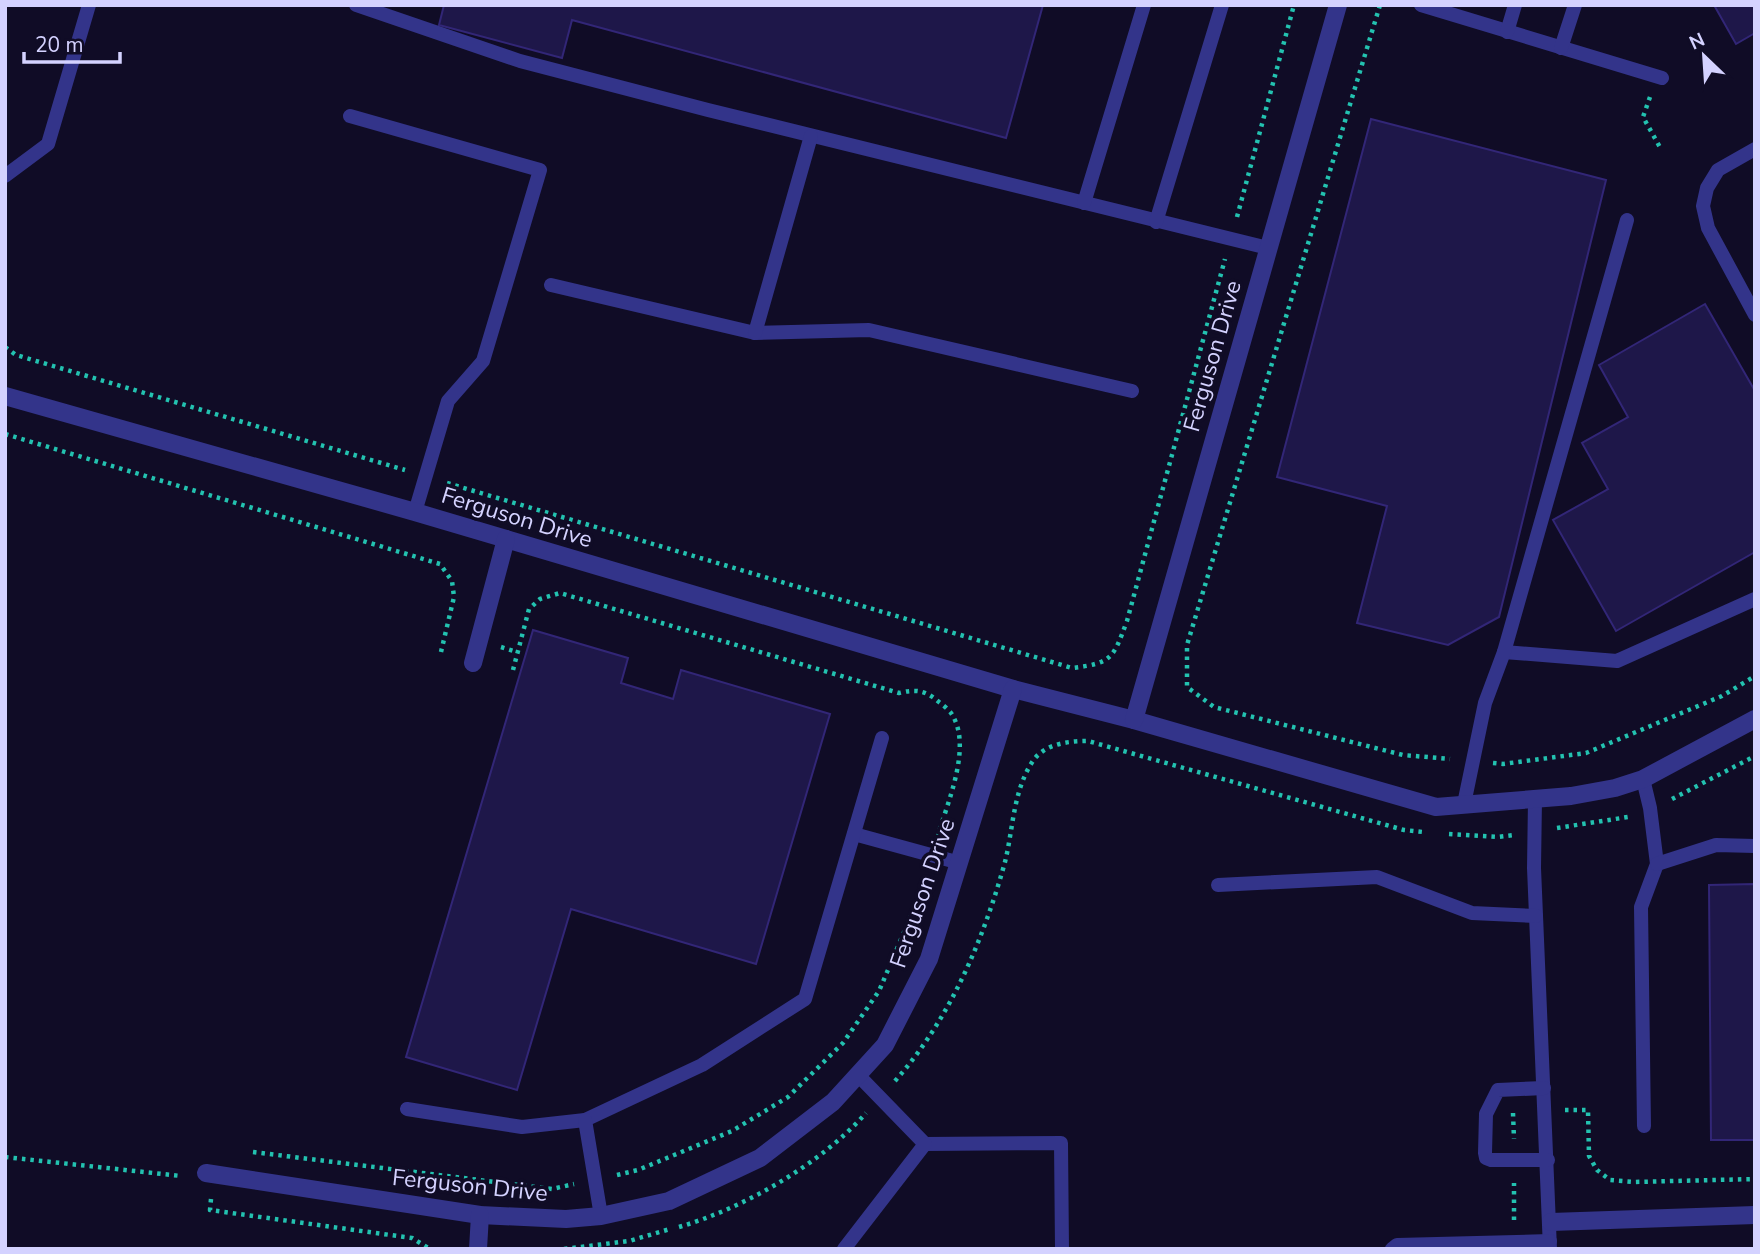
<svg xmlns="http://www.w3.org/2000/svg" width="1760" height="1254" font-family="'Nunito Sans',sans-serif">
<rect width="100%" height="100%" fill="#100c26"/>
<g fill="#1e1749" stroke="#322677" stroke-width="2">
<polygon points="444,5 1043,5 1006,138 572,20 562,58 439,25"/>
<polygon points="1714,5 1755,5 1755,33 1736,44"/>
<polygon points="1371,119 1606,180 1499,617 1448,645 1357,623 1387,506 1277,477"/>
<polygon points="1705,304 1755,391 1755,552 1616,631 1553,520 1608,489 1582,443 1628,417 1599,365"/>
<polygon points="533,630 628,658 621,683 673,699 681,670 830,714 756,964 571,909 517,1090 406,1057"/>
<polygon points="1755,884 1755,1140 1711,1140 1709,885"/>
</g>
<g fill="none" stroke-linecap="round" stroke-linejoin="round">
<g stroke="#23c2b0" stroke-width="4.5" stroke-dasharray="3.5 5" stroke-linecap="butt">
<polyline points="1380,5 1187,645 1187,687 1214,707 1403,755 1450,759"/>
<polyline points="1650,97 1643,117 1661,149"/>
<polyline points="1237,217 1294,5"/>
<polyline points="5,347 16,355 405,470"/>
<polyline points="5,434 440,564 452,581 454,597 441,652"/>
<path d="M447,483L1072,668C1113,663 1113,658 1127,621L1225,259"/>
<polyline points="501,647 517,652"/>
<path d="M513,670L529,609L540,599L560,593L899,693C916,689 925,690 939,702C943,705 948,709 951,713C973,745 948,801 938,835"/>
<polyline points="1493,763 1503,764 1586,753 1722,696 1755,676"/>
<polyline points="1672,799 1755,756"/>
<polyline points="1557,828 1628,817"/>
<polyline points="1449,834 1498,837 1514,835"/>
<path d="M895,1081C950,1019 983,941 1005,862C1013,830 1013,793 1031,764C1042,744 1067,741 1088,741L1404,830L1423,832"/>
<polyline points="1565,1110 1588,1110 1589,1156 1597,1170 1610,1180 1634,1182 1755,1179"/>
<polyline points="1513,1113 1514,1139"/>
<polyline points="253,1152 552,1189 574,1184"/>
<polyline points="5,1157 181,1176"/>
<polyline points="617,1175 638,1170 732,1131 788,1097 843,1043 879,991 919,897"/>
<polyline points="211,1199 210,1210 412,1238 430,1249"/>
<polyline points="1514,1220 1514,1183"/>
<path d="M679,1227C744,1208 821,1164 866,1113"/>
<polyline points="564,1249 629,1241 670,1229"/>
</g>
<g stroke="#33348a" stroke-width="14">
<polyline points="356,5 520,61 708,110 1268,248"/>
<polyline points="1421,5 1662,78"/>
<polyline points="1507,32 1515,5"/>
<polyline points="1561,48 1575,5"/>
<polyline points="350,116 540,170 483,361 448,401 415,512"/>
<polyline points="1755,149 1718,170 1707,188 1703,206 1708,228 1755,315"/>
<polyline points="5,176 48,144 89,5"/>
<polyline points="1084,203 1144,5"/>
<polyline points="1156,222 1222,5"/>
<polyline points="551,285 755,333 869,330 1132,391"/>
<polyline points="755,333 811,136"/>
<polyline points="1504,652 1617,661 1755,599"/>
<polyline points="1643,779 1650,808 1657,864 1641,907 1644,1126"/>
<polyline points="1535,799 1534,868 1550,1249"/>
<polyline points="1464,804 1485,703 1504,652 1627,220"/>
<polyline points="854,834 960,863"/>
<polyline points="1657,864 1716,845 1755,846"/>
<polyline points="1218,885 1377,877 1472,913 1536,916"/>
<polyline points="858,1075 925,1144 1061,1143 1062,1249"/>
<polyline points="1544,1088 1498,1090 1486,1114 1485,1153 1486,1158 1491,1160 1548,1160"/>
<polyline points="407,1109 522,1127 585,1120 702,1065 805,999 882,738"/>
<polyline points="585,1120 601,1216"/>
<polyline points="844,1249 925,1144"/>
<polyline points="1392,1249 1397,1245 1550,1241"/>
</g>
<g stroke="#33348a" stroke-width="18">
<polyline points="5,396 415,512 1013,689 1134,720 1436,807 1571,796 1615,788 1643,779 1755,719"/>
<polyline points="473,663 506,539"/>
<polyline points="1134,720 1338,5"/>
<polyline points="206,1173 480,1215 566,1219 601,1216 669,1201 760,1158 833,1102 885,1045 929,959 1013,689"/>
<polyline points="1551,1222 1755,1215"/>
<polyline points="478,1249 480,1215"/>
</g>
</g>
<g text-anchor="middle" stroke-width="7" stroke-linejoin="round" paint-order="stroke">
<g font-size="23" fill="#d4d2ff" stroke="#100c26">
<text transform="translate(1212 356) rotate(-74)" y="8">Ferguson Drive</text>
<text transform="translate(517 517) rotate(17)" y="8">Ferguson Drive</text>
<text transform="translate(922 893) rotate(-71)" y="8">Ferguson Drive</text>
<text transform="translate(470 1185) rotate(6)" y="8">Ferguson Drive</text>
</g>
</g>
<rect width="1760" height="1254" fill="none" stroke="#d4d2ff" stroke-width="14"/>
<g transform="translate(1704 56) rotate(335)" stroke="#100c26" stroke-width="5" paint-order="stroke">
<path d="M0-5L12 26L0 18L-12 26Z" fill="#d4d2ff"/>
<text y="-10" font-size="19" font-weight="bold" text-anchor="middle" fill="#d4d2ff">N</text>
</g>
<path d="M24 52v10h96v-10" fill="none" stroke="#d4d2ff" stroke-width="3.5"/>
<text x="35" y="52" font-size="21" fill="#d4d2ff" stroke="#100c26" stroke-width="5" paint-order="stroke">20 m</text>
</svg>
